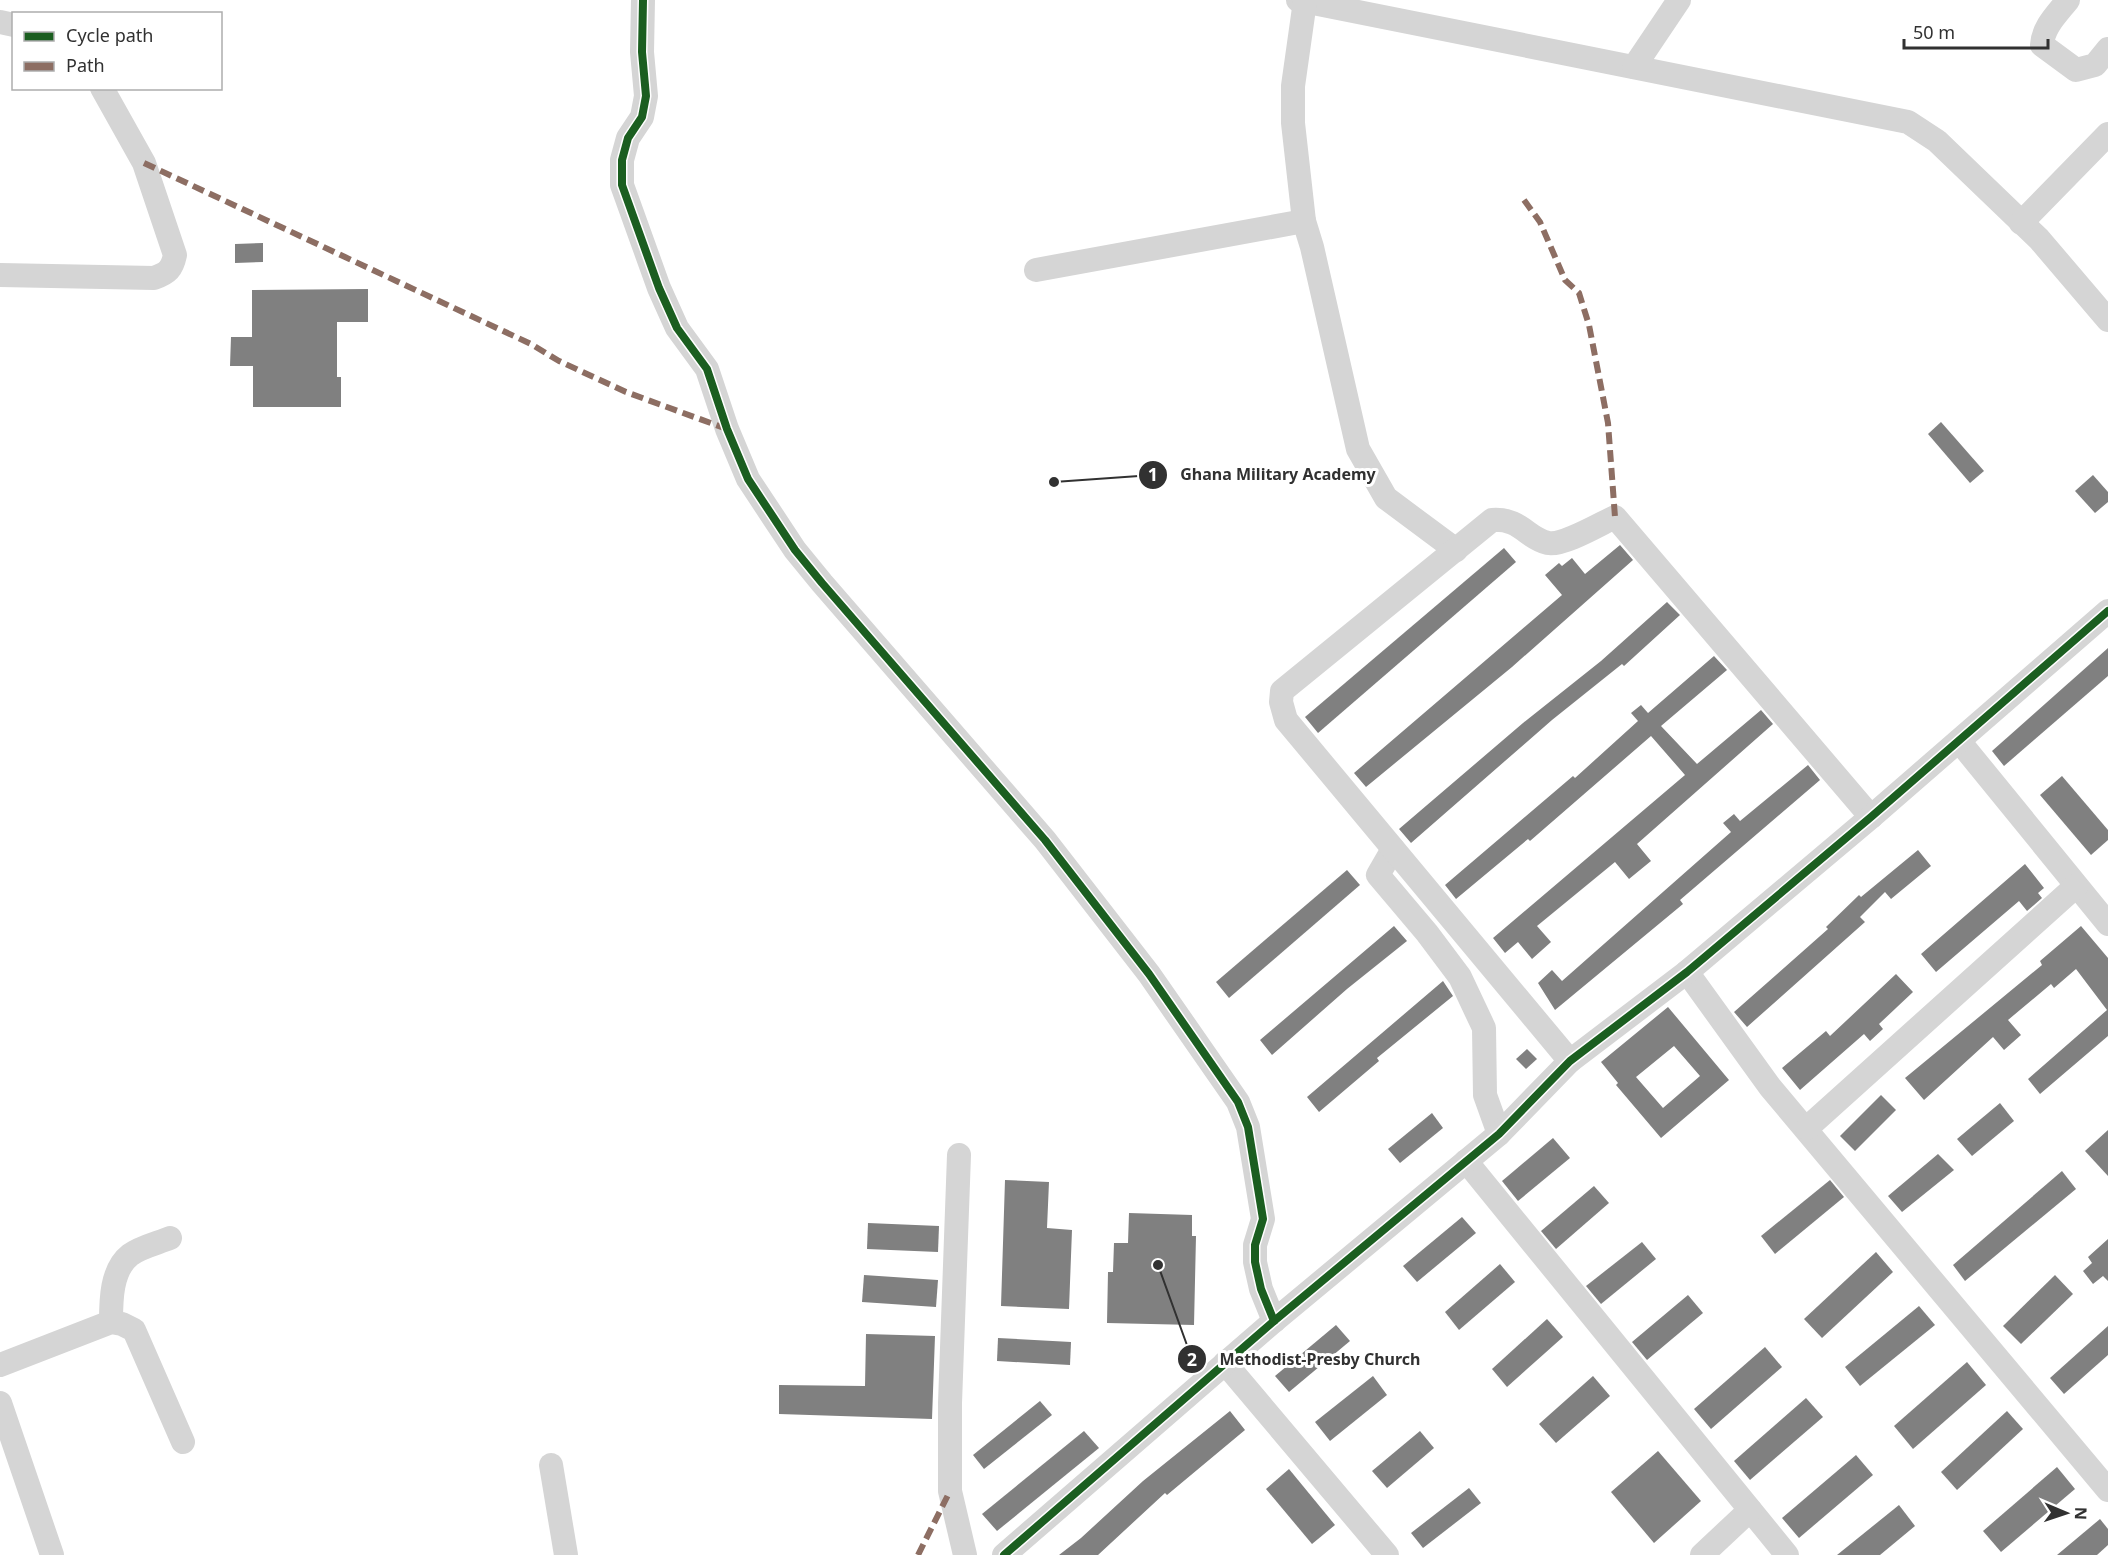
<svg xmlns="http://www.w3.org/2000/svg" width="2108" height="1555" font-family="'Noto Sans',sans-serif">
<rect width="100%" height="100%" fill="#fff"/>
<g fill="#808080" fill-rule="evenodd">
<polygon points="263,243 263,262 235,263 235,244"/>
<polygon points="368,289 368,322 337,322 337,377 341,377 341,407 253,407 253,366 230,366 231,337 252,337 252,290"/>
<polygon points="1941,422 1984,471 1970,483 1928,434"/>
<polygon points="2093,475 2108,492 2108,502 2095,513 2075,491"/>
<polygon points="1620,545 1633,560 1512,667 1366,787 1354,773 1562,595 1545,575 1559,563 1562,566 1572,558 1585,574"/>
<polygon points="1504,548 1516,562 1318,733 1305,717"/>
<polygon points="1667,602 1680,615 1624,666 1622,664 1552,720 1411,843 1399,829 1523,723 1601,661"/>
<polygon points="2108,648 2108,676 2004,766 1992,751"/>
<polygon points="1714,656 1727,670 1661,726 1697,764 1761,710 1773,724 1637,844 1651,861 1629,879 1615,862 1537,926 1551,942 1532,959 1518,942 1505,953 1493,938 1685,775 1651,736 1530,841 1528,839 1456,899 1445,885 1573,776 1575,778 1638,721 1631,713 1641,705 1648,713"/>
<polygon points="1808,765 1820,780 1680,900 1683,904 1555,1010 1538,983 1552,970 1562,981 1731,832 1723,823 1734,814 1740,821"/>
<polygon points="2062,776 2108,830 2108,840 2091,855 2040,795"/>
<polygon points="1918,850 1931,866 1891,899 1885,892 1860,917 1865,922 1747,1027 1734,1012 1828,929 1826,927 1859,895 1861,897"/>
<polygon points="2025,864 2044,888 2038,893 2042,898 2027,911 2019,901 1936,972 1921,954"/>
<polygon points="1347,870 1360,885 1229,998 1216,982"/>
<polygon points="1394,926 1407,941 1347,989 1272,1055 1260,1040"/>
<polygon points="2081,926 2108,958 2108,1036 2040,1094 2028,1079 2107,1010 2076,969 2054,988 2051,984 2008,1020 2021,1035 2004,1050 1993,1037 1924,1100 1905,1078 2042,965 2040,961"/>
<polygon points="1896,974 1913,992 1879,1024 1883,1029 1870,1041 1864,1034 1800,1090 1782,1068 1826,1031 1830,1036"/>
<polygon points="1443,981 1453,996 1377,1058 1379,1061 1319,1112 1307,1097"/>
<path d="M1668,1007L1729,1080L1661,1138L1616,1085L1618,1083L1601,1062ZM1674,1046L1700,1076L1663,1108L1636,1077Z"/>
<polygon points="1527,1049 1537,1059 1526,1069 1516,1059"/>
<polygon points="1881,1095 1896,1110 1855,1151 1840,1136"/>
<polygon points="2000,1103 2014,1121 1972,1156 1957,1139"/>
<polygon points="1432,1113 1443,1128 1400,1163 1388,1149"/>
<polygon points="2108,1130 2108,1176 2085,1151"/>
<polygon points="1553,1138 1570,1158 1518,1201 1502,1181"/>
<polygon points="1938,1154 1954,1170 1902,1212 1888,1196"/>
<polygon points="2062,1171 2076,1189 1965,1281 1953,1265"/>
<polygon points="1005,1180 1049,1182 1047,1228 1072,1230 1069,1309 1001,1306"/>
<polygon points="1830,1180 1844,1197 1775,1254 1761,1236"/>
<polygon points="1594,1186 1609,1203 1556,1249 1541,1231"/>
<polygon points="1129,1213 1192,1215 1192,1236 1196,1236 1194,1325 1107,1323 1108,1272 1113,1272 1114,1243 1128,1243"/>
<polygon points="1462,1217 1476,1233 1417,1282 1403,1266"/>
<polygon points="868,1223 939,1226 938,1252 867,1249"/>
<polygon points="2108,1239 2108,1281 2103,1276 2093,1284 2083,1271 2092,1263 2088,1257"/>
<polygon points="1642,1242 1656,1259 1601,1304 1586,1286"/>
<polygon points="1876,1252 1893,1272 1822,1338 1804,1319"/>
<polygon points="1500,1264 1515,1282 1459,1330 1445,1312"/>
<polygon points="864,1275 938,1280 936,1307 862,1302"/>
<polygon points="2055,1275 2073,1294 2021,1344 2003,1326"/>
<polygon points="1688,1295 1703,1313 1647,1360 1632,1342"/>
<polygon points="1919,1306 1935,1325 1860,1386 1845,1367"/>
<polygon points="1547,1319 1563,1337 1507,1387 1492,1369"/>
<polygon points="1336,1325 1350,1341 1289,1392 1275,1376"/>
<polygon points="2108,1326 2108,1355 2064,1394 2050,1378"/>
<polygon points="866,1334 935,1336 932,1419 779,1414 779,1385 865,1386"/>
<polygon points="998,1338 1071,1342 1070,1365 997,1361"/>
<polygon points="1765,1347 1782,1367 1711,1429 1694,1409"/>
<polygon points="1967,1362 1986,1385 1913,1449 1894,1426"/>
<polygon points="1373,1376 1387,1395 1330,1441 1315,1422"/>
<polygon points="1593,1376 1610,1396 1556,1443 1539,1424"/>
<polygon points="1806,1398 1823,1417 1750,1480 1734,1461"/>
<polygon points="1040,1401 1052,1415 984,1469 973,1455"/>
<polygon points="1230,1411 1245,1430 1167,1495 1165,1493 1098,1555 1059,1555 1081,1538 1143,1481"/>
<polygon points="2007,1411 2023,1429 1957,1490 1941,1472"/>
<polygon points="1084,1431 1099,1448 997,1531 982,1514"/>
<polygon points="1420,1431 1434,1448 1387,1488 1372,1471"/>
<polygon points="1658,1451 1701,1501 1654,1543 1611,1492"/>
<polygon points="1856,1455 1873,1475 1799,1538 1782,1518"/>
<polygon points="2057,1467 2075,1489 2001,1552 1983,1531"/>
<polygon points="1289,1469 1335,1525 1312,1544 1266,1489"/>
<polygon points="1469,1488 1481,1503 1423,1548 1411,1533"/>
<polygon points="1899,1505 1915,1526 1880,1555 1837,1555"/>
<polygon points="2100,1519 2108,1529 2108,1545 2097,1555 2057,1555"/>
</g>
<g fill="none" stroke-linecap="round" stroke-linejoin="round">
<g stroke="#d5d5d5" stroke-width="24">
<polyline points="643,0 642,52 646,96 642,117 628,138 622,160 622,185 659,288 677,328 707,369 727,429 748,479 795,550 822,583 1045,840 1149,974 1238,1102 1248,1127 1263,1219 1255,1245 1255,1262 1261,1289 1274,1321"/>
<polyline points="1298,0 1908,122 1937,141 2039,239 2108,320"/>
<path d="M2068,0C2057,14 2043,27 2042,45L2076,70L2095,65L2108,49"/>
<polyline points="0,22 14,25"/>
<polyline points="1634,67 1679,0"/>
<polyline points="1304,221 1293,123 1293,86 1305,1"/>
<polyline points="2021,223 2108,134"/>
<polyline points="1036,270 1304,221 1312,247 1358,449 1386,498 1456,550"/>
<path d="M0,275L154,278C168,273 172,269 175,255L144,163L102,88"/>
<polyline points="1959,741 2108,924"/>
<polyline points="1393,849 1378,875 1427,933 1460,977 1484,1028 1485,1095 1499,1134"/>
<polyline points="1687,972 1770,1087 2108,1490"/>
<path d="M1570,1061L1286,720L1281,702L1282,691L1492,520C1521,518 1526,538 1548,543C1563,546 1600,524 1615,517L1871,817"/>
<polyline points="1807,1128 2076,886"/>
<polyline points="959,1155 950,1403 950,1491 965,1555"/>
<polyline points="1466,1161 1787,1555"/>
<path d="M111,1322C111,1301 111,1270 130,1255C140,1247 158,1243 170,1238"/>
<polyline points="1225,1363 1387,1555"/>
<polyline points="0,1365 111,1322 122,1324 134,1330 183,1442"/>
<polyline points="0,1403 52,1555"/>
<polyline points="551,1465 566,1555"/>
<polyline points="1004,1555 1274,1321 1499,1134 1570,1061 1687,972 1871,817 2108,611"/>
<polyline points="1702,1555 1750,1510"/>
</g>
<g stroke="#8d6e63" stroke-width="6" stroke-dasharray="12 6" stroke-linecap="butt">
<polyline points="144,163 531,344 559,361 626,392 727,429"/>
<polyline points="1524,200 1540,222 1565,280 1579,293 1589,325 1608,423 1615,517"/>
<polyline points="918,1555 950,1491"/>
</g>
<defs>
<g id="cycleway">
<polyline points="643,0 642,52 646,96 642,117 628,138 622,160 622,185 659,288 677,328 707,369 727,429 748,479 795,550 822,583 1045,840 1149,974 1238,1102 1248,1127 1263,1219 1255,1245 1255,1262 1261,1289 1274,1321"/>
<polyline points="1004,1555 1274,1321 1499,1134 1570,1061 1687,972 1871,817 2108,611"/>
</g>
</defs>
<use href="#cycleway" stroke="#fff" stroke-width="11"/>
<use href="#cycleway" stroke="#1b5e20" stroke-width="8"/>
</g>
<path fill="none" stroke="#313131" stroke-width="2" d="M1054 482L1153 475M1158 1265L1192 1359"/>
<g fill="#313131" stroke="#fff" stroke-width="2">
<circle cx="1054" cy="482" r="6"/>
<circle cx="1158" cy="1265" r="6"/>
<circle cx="1153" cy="475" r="15"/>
<circle cx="1192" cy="1359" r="15"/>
</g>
<g font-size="18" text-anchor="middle" font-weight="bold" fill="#fff">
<text x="1153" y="481">1</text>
<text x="1192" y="1366">2</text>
</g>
<g font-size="16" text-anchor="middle" font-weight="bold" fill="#313131" stroke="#fff" stroke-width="6" stroke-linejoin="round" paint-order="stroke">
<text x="1278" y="480">Ghana Military Academy</text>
<text x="1320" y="1365">Methodist-Presby Church</text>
</g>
<rect x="12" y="12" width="210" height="78" fill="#ffffff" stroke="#adadad" stroke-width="1.5"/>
<rect x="24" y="32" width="30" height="9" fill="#1b5e20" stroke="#adadad" stroke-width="1.5"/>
<text x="66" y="42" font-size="18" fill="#313131">Cycle path</text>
<rect x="24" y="62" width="30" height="9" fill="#8d6e63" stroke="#adadad" stroke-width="1.5"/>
<text x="66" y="72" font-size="18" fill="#313131">Path</text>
<g transform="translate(2066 1513) rotate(92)" stroke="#ffffff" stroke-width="4.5" paint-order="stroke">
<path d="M0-4.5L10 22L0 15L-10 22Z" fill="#313131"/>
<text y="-9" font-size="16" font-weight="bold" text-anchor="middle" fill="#313131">N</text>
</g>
<path d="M1904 39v9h144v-9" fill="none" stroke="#313131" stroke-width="3"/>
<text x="1913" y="39" font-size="18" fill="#313131" stroke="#ffffff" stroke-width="4.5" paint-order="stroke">50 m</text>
</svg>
